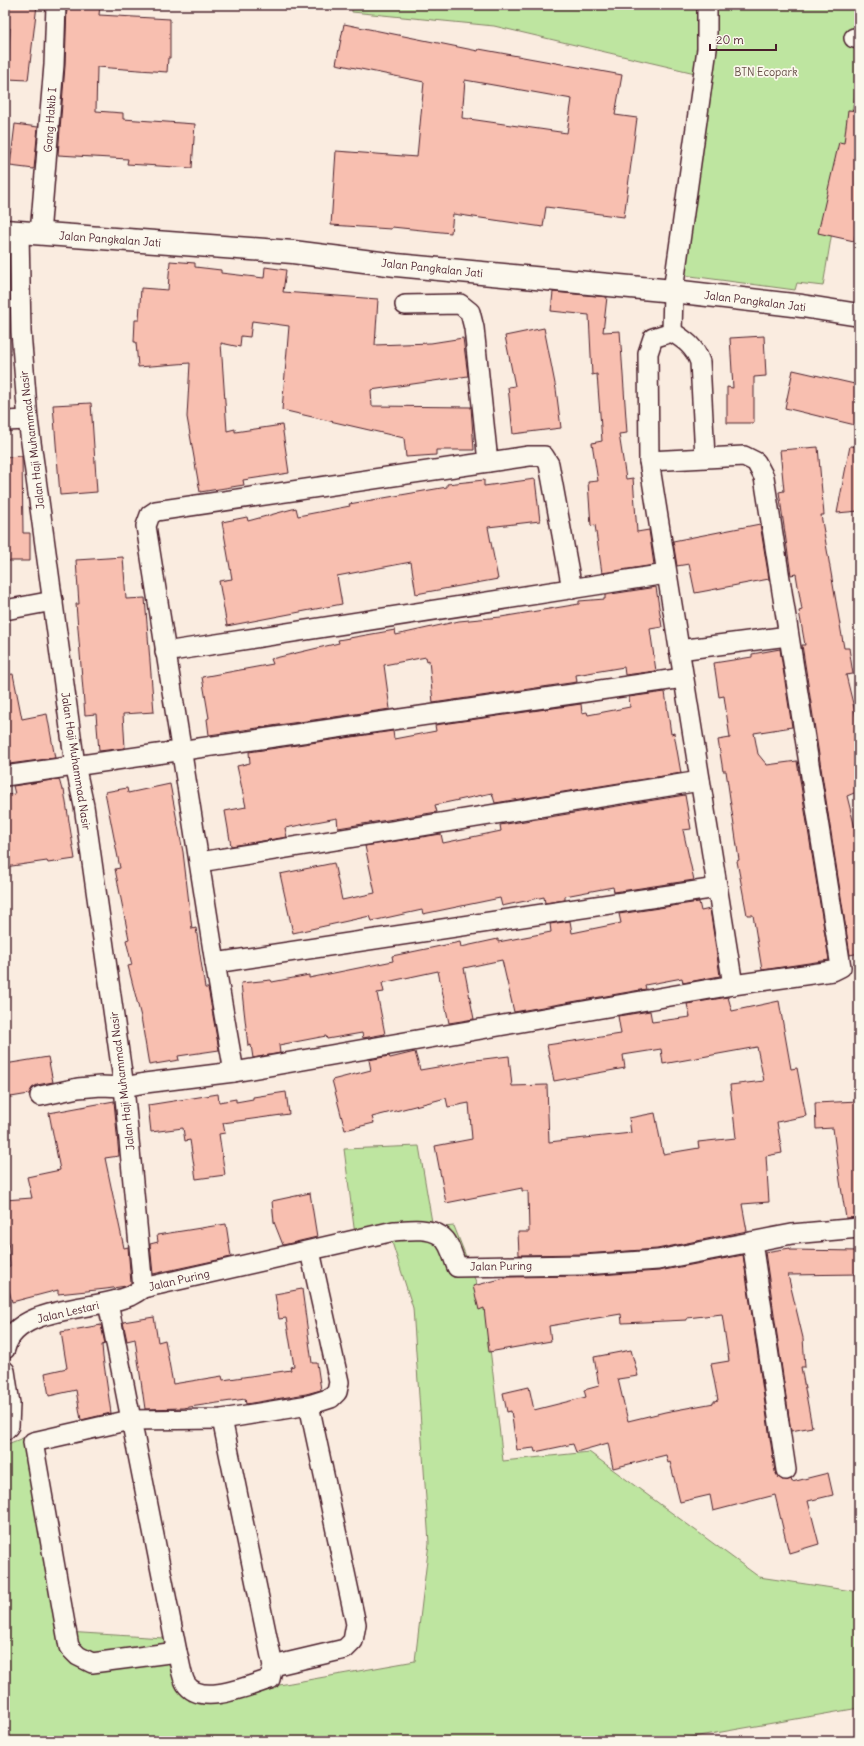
<svg xmlns="http://www.w3.org/2000/svg" width="864" height="1746" font-family="Delius,sans-serif">
<rect width="100%" height="100%" fill="#faece0"/>
<filter id="ink" filterUnits="userSpaceOnUse"><feTurbulence type="fractalNoise" baseFrequency=".025" numOctaves="2"/><feDisplacementMap in="SourceGraphic" scale="8" xChannelSelector="R" yChannelSelector="G"/><feConvolveMatrix kernelMatrix="1 2 1 2 8 2 1 2 1" color-interpolation-filters="sRGB"/></filter>
<g filter="url(#ink)">
<g fill="#bee5a0" stroke="#848266">
<polygon points="352,5 859,5 859,88 856,88 823,286 797,283 795,290 683,275 695,73 494,26 352,12"/>
<polygon points="419,1146 433,1228 454,1226 485,1305 503,1461 589,1452 759,1577 859,1592 859,1708 670,1741 5,1741 5,1445 33,1434 66,1632 180,1639 189,1701 415,1661 429,1543 413,1308 390,1236 356,1243 344,1149"/>
</g>
<g fill="#f8bfb0" stroke="#4a1f2b" fill-rule="evenodd">
<polygon points="5,5 37,5 28,80 8,79 10,28 5,29"/>
<polygon points="67,5 100,5 99,15 170,19 170,58 168,58 167,72 97,67 96,111 123,113 123,119 195,124 192,168 127,164 128,159 58,155 65,66"/>
<path d="M344,24L478,51L479,49L622,75L615,115L637,118L624,217L546,207L543,227L453,214L451,233L392,227L391,229L331,225L336,151L417,157L424,82L336,64ZM465,80L572,99L567,133L462,118Z"/>
<polygon points="848,110 859,111 859,219 854,241 818,233 839,142 844,143"/>
<polygon points="15,124 38,127 34,169 10,166"/>
<polygon points="170,261 195,263 195,267 221,270 221,273 264,278 265,267 286,270 283,292 378,299 375,345 431,343 463,338 468,376 371,390 372,406 471,407 474,450 436,450 436,455 406,457 404,438 282,410 289,326 252,321 250,337 241,336 240,347 221,343 227,431 235,429 235,432 282,425 289,473 243,480 244,485 200,492 187,417 190,363 138,367 136,342 134,342 135,320 139,320 141,288 168,290"/>
<polygon points="553,292 607,297 603,332 620,331 627,433 619,434 626,479 633,478 637,532 649,530 654,565 602,573 595,525 591,526 588,482 598,481 592,443 602,441 597,374 592,375 589,315 551,311"/>
<polygon points="544,328 556,389 561,428 513,434 508,387 515,386 505,336"/>
<polygon points="764,336 766,376 754,377 754,423 727,423 727,387 733,388 730,338"/>
<polygon points="793,370 859,385 859,409 855,425 785,408"/>
<polygon points="91,403 97,492 60,495 53,405"/>
<polygon points="850,446 859,447 859,511 837,513"/>
<polygon points="818,447 824,515 821,515 844,648 849,648 853,674 846,675 856,716 859,715 859,791 847,796 859,844 859,953 850,955 802,645 805,645 799,611 802,610 796,574 791,575 779,492 784,491 780,450"/>
<polygon points="22,456 23,533 30,533 30,561 5,561 5,457"/>
<polygon points="535,479 540,521 488,527 498,579 416,594 411,562 337,576 342,604 227,626 219,581 232,579 222,522 247,517 248,521 296,508 298,516 350,506 349,504 447,487 447,484 484,480 484,486"/>
<polygon points="760,524 769,579 695,593 689,564 677,566 673,541"/>
<polygon points="123,557 126,599 145,598 154,712 123,714 125,748 99,751 96,714 85,715 76,604 79,604 76,560"/>
<polygon points="656,587 662,627 650,629 656,671 625,675 624,667 576,675 577,682 433,703 429,660 427,661 426,657 384,665 390,709 209,735 207,719 209,718 202,677 273,664 271,659 339,643 338,640 395,630 396,635 459,621 501,617 579,604 579,601 605,599 605,595"/>
<polygon points="780,649 792,727 754,733 758,754 767,765 797,761 829,960 762,970 753,915 747,915 737,861 739,860 726,771 723,771 718,740 730,738 724,696 719,697 714,663 752,657 752,654"/>
<polygon points="13,674 22,719 47,714 55,758 9,764 5,743 5,675"/>
<polygon points="665,692 671,734 674,733 681,773 495,803 492,793 435,805 437,812 338,828 337,818 285,828 287,837 231,846 225,811 246,807 237,766 250,763 249,752 393,731 394,739 436,731 435,725 581,704 582,713 587,712 588,715 630,707 629,697"/>
<polygon points="59,779 62,790 64,790 75,859 48,863 47,861 5,867 5,795 15,794 13,786"/>
<polygon points="170,784 183,852 192,929 196,928 205,988 208,988 209,993 219,1050 178,1056 179,1060 149,1065 141,1017 128,966 132,965 126,940 129,939 115,869 120,868 105,792 127,788 128,793"/>
<polygon points="685,795 691,829 683,830 694,880 614,892 613,887 565,896 565,900 545,903 544,897 502,906 500,898 423,914 422,910 372,921 370,916 293,933 280,874 334,863 342,900 375,893 365,846 441,834 443,843 501,831 500,825"/>
<polygon points="699,902 701,911 710,909 720,976 683,983 682,978 645,985 646,989 514,1012 502,960 464,968 474,1019 449,1023 438,971 382,983 384,992 377,993 385,1034 363,1038 362,1033 327,1039 326,1036 279,1045 280,1053 253,1058 251,1045 248,1046 241,983 271,980 272,982 309,975 309,978 393,961 392,956 460,942 461,947 498,939 498,942 551,932 550,924 570,921 572,933 621,923 619,914"/>
<polygon points="728,997 732,1011 779,1001 791,1069 797,1068 806,1116 777,1122 782,1153 766,1156 769,1202 742,1204 747,1231 657,1249 583,1254 519,1255 518,1232 529,1232 528,1191 522,1191 522,1188 446,1203 435,1146 472,1139 469,1103 448,1107 446,1098 372,1117 374,1123 345,1130 332,1080 371,1070 369,1060 389,1056 390,1058 415,1052 420,1070 467,1062 467,1061 509,1056 512,1086 547,1085 549,1142 631,1133 629,1118 655,1113 663,1154 699,1148 698,1142 736,1138 730,1085 764,1081 757,1047 663,1064 661,1049 623,1055 625,1068 554,1081 547,1045 621,1034 618,1016 650,1011 652,1022 690,1017 687,1004"/>
<polygon points="48,1057 53,1082 37,1085 32,1088 29,1094 5,1098 5,1064"/>
<polygon points="286,1092 289,1114 223,1123 225,1133 219,1134 225,1175 196,1179 190,1140 185,1141 183,1128 151,1132 148,1105 218,1094 219,1102 236,1099 236,1102 253,1099 253,1097"/>
<polygon points="114,1101 119,1156 105,1158 124,1248 128,1247 131,1283 126,1286 106,1289 58,1294 58,1290 12,1302 5,1274 5,1267 10,1266 5,1200 32,1198 27,1177 60,1170 49,1113"/>
<polygon points="859,1101 859,1217 846,1218 840,1181 833,1128 816,1129 815,1103"/>
<polygon points="310,1193 317,1237 283,1245 274,1222 272,1201"/>
<polygon points="226,1224 231,1257 153,1274 150,1244 158,1242 157,1235"/>
<polygon points="790,1248 790,1250 859,1251 859,1274 788,1275 803,1338 805,1367 801,1367 812,1427 791,1431 765,1252"/>
<polygon points="743,1255 775,1472 782,1480 791,1479 792,1482 828,1473 833,1495 808,1501 819,1544 789,1553 775,1495 713,1511 710,1495 680,1502 670,1462 668,1463 666,1455 613,1468 608,1443 576,1452 573,1444 535,1452 534,1448 517,1450 511,1411 507,1412 503,1393 529,1387 534,1410 586,1397 584,1390 599,1386 594,1357 631,1350 638,1376 618,1379 628,1421 665,1412 714,1403 714,1401 718,1400 711,1364 729,1361 722,1314 687,1318 687,1320 622,1323 621,1314 549,1326 551,1341 489,1352 484,1308 479,1310 473,1286 509,1277 584,1276 659,1271"/>
<polygon points="302,1289 312,1363 317,1363 321,1390 306,1394 246,1404 245,1399 183,1408 145,1409 135,1339 127,1341 123,1322 154,1317 158,1342 165,1340 173,1384 222,1376 223,1380 291,1370 290,1367 294,1366 286,1318 279,1319 275,1294"/>
<polygon points="101,1325 105,1344 102,1345 103,1357 111,1413 81,1420 76,1390 49,1396 45,1373 67,1368 61,1332"/>
</g>
<g fill="none" stroke-linecap="round" stroke-linejoin="round">
<defs>
<g id="street">
<polyline points="854,38 859,39"/>
<polyline points="19,233 21,332 28,420 75,765 84,806 124,1087 143,1288"/>
<polyline points="40,234 54,65 56,5"/>
<polyline points="405,305 460,304 470,312 474,328 488,462"/>
<polyline points="672,332 653,338 648,353 649,461 733,985"/>
<polyline points="672,332 673,291 707,49 707,5"/>
<path d="M672,332C685,340 695,347 700,362L705,457"/>
<polyline points="5,421 28,420"/>
<polyline points="5,610 53,601"/>
<polyline points="679,650 788,636"/>
<polyline points="165,652 666,574"/>
<polyline points="5,776 683,678"/>
<polyline points="200,862 700,781"/>
<polyline points="215,963 717,888"/>
<polyline points="234,1072 215,963 146,526 150,515 156,511 529,456 544,456 549,464 572,589"/>
<polyline points="40,1096 78,1088 101,1086 124,1087 145,1083 234,1072 733,985 833,971 841,967 764,477 756,462 744,456 649,461"/>
<polyline points="752,1242 786,1470"/>
<path d="M108,1303L177,1652C180,1661 181,1676 186,1684C201,1707 250,1685 270,1679L273,1666L222,1419"/>
<path d="M5,1349C16,1305 94,1311 130,1296C134,1294 139,1291 143,1288L394,1231C408,1230 429,1227 441,1236C450,1242 453,1258 457,1267L583,1265L658,1260L792,1234L859,1228"/>
<polyline points="5,1371 10,1404 9,1426 5,1430"/>
<polyline points="177,1652 92,1663 78,1656 69,1647 33,1442 130,1420 222,1419 309,1405 331,1398 337,1392 339,1382 310,1251"/>
<polyline points="273,1666 345,1649 353,1641 356,1624 309,1405"/>
</g>
<polyline id="secondary" points="5,231 293,252 396,265 673,291 802,306 859,315"/>
</defs>
<use href="#street" stroke="#4a1f2b" stroke-width="22"/>
<use href="#secondary" stroke="#4a1f2b" stroke-width="25"/>
<use href="#street" stroke="#fbf7ec" stroke-width="19"/>
<use href="#secondary" stroke="#fbf7ec" stroke-width="22"/>
</g>
</g>
<g text-anchor="middle" stroke-width="3.5" stroke-linejoin="round" paint-order="stroke">
<g font-size="11" fill="#675048" stroke="#fbf7ec">
<text x="766" y="76">BTN Ecopark</text>
</g>
<g font-size="11" fill="#4a1f2b" stroke="#fbf7ec">
<text transform="translate(50 120) rotate(-86)" y="4">Gang Hakib I</text>
<text transform="translate(110 239) rotate(4)" y="4">Jalan Pangkalan Jati</text>
<text transform="translate(432 268) rotate(6)" y="4">Jalan Pangkalan Jati</text>
<text transform="translate(755 301) rotate(7)" y="4">Jalan Pangkalan Jati</text>
<text transform="translate(32 440) rotate(-97)" y="4">Jalan Haji Muhammad Nasir</text>
<text transform="translate(76 761) rotate(81)" y="4">Jalan Haji Muhammad Nasir</text>
<text transform="translate(122 1081) rotate(-97)" y="4">Jalan Haji Muhammad Nasir</text>
<text transform="translate(501 1266) rotate(-1)" y="4">Jalan Puring</text>
<text transform="translate(179 1280) rotate(-13)" y="4">Jalan Puring</text>
<text transform="translate(68 1312) rotate(-13)" y="4">Jalan Lestari</text>
</g>
</g>
<rect width="864" height="1746" fill="none" stroke="#fbf7ec" stroke-width="20"/>
<rect x="10" y="10" width="844" height="1726" fill="none" stroke="#4a1f2b" stroke-width="1.5" filter="url(#ink)"/>
<path d="M710 44v6h66v-6" fill="none" stroke="#4a1f2b" stroke-width="2"/>
<text x="716" y="44" font-size="12" fill="#4a1f2b" stroke="#fbf7ec" stroke-width="3" paint-order="stroke">20 m</text>
</svg>
